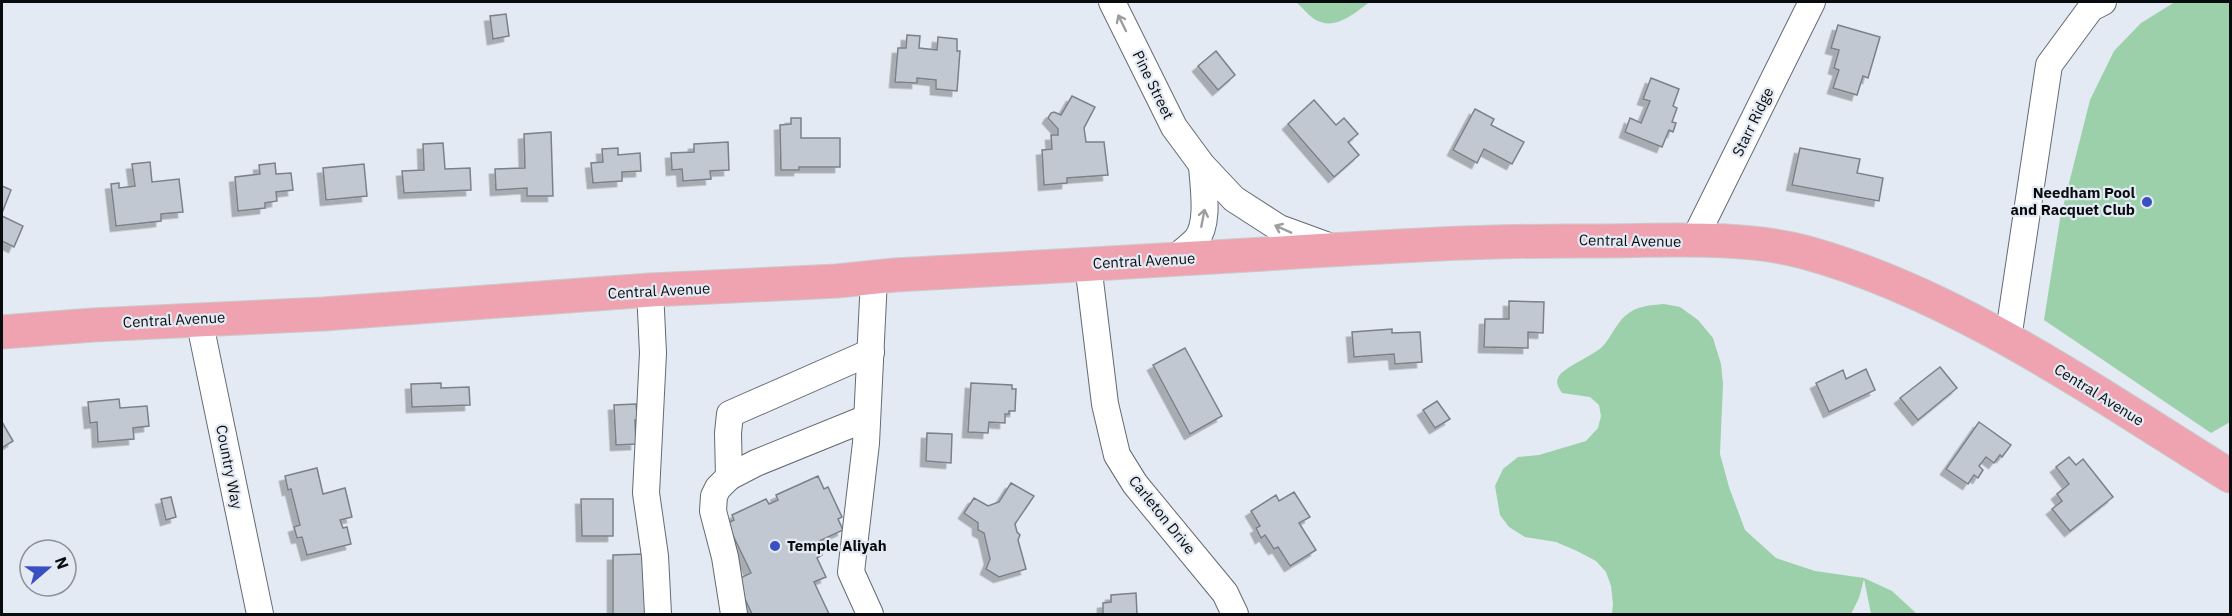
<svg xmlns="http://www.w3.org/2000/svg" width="2232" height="616" font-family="'IBM Plex Sans',sans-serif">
<defs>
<filter id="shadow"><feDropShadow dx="-5.5" dy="5.5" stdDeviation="0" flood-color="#0004"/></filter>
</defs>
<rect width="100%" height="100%" fill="#e3eaf3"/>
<g fill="#9bd0ab">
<path d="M1296,2H1370C1354,13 1335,32 1314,19C1307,14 1302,7 1296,2Z"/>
<polygon points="2175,2 2230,2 2230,422 2211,433 2044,320 2060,219 2090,100 2114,51 2141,23"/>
<path d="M1664,304L1680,307L1698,320L1713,338L1721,364L1723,384L1720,454L1729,487L1745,530L1776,558L1815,571L1864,578L1892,591L1917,614H1871L1864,579L1859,598L1851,614H1612L1613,604L1611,586L1606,572L1596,561L1577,551L1556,542L1525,537L1509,527L1500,515L1495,486L1503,469L1518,457L1539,455L1586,441L1598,428L1601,416L1599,405L1590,397L1562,393C1558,387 1555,382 1559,376C1565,367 1592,356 1602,347C1611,338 1615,325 1625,316C1636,306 1650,305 1664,304Z"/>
</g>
<g fill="#c2c8d1" stroke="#7b8189" stroke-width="1.5" filter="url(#shadow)">
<polygon points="506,14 509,36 493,39 490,16"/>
<polygon points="1838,25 1880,37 1868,78 1863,76 1857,95 1833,88 1839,70 1834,68 1839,50 1831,48"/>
<polygon points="907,35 920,36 919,48 937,50 938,37 957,39 957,51 960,51 957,91 936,89 936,80 917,78 917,83 895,82 898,48 906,48"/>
<polygon points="1216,51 1235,75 1218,90 1198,66"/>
<polygon points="1651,78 1679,89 1673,106 1677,108 1672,122 1676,123 1673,132 1669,130 1662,147 1625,132 1630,118 1641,123 1650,101 1643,99"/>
<polygon points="1072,96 1095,107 1084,128 1086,142 1104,142 1108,175 1067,178 1067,183 1044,185 1042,150 1052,149 1051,135 1058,135 1058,129 1048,118 1051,113 1054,112 1061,115"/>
<polygon points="1314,100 1336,125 1344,118 1358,134 1348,142 1359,155 1334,177 1288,124"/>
<polygon points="1475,109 1494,119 1491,125 1524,142 1512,164 1484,149 1477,163 1453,150"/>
<polygon points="791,118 801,118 801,138 840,138 840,167 799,167 799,170 781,170 780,125 791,124"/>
<polygon points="551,132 553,196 527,196 527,188 496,190 495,169 525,168 524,134"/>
<polygon points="728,142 729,170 710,171 711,179 683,181 682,169 672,170 671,153 694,152 694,144"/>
<polygon points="443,143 445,169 470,168 471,190 404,193 402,171 424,170 423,144"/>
<polygon points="618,148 618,155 640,153 641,171 622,172 622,181 593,183 591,163 603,162 602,149"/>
<polygon points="1800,148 1860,159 1857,173 1883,178 1879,201 1792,185"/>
<polygon points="150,162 152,182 179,179 183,212 161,214 161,221 116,226 111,184 119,183 119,188 135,186 132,164"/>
<polygon points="275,163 276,174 291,173 293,190 276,192 277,201 265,203 265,208 238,211 235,177 260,174 259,165"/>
<polygon points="364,164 367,196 326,200 323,168"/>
<polygon points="2,186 11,190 2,213"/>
<polygon points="2,216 23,226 14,247 2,241"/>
<polygon points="1509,301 1544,302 1543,333 1528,332 1528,348 1484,347 1485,319 1509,319"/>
<polygon points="1392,329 1392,333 1420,332 1422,362 1395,364 1394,354 1354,357 1352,332"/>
<polygon points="1185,348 1222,416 1190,434 1153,365"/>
<polygon points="1940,367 1957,388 1918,420 1900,398"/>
<polygon points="1866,369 1875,390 1829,412 1816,383 1843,370 1846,379"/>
<polygon points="441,383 441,388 469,387 470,405 412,407 411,384"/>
<polygon points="971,383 1012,385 1012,389 1016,389 1015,411 1009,411 1009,414 1005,414 1005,423 989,422 988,433 968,432"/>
<polygon points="119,399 120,408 147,406 149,426 133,428 134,439 98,442 97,422 90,423 88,402"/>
<polygon points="1437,401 1450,419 1435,428 1423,410"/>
<polygon points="636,404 637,413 640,413 641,420 635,420 636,444 616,445 614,405"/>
<polygon points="2,422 13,441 2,448"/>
<polygon points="1979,422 2011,445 2002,457 2000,455 1994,463 1986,457 1979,466 1983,470 1978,478 1974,475 1968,484 1946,469"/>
<polygon points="927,433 952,434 951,463 926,461"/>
<polygon points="2069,457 2076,465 2083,459 2113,497 2070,531 2052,509 2062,501 2057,494 2069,484 2056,467"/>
<polygon points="317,468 323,494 345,488 352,517 340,520 343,528 347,527 351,544 307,555 302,537 297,538 294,527 300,525 291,489 288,490 285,476"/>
<polygon points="818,476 824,489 828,487 842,517 838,519 843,530 811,545 813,550 819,547 822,555 817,558 826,577 814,582 829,614 752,614 736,580 751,573 727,523 734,520 732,515 766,499 769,504 778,500 776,495"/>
<polygon points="1011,483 1034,496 1015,524 1017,532 1020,535 1018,540 1026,569 999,577 986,569 990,559 984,533 978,530 978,523 964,513 974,498 988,506 999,502"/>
<polygon points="1294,492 1310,517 1299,523 1316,550 1290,566 1278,547 1274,549 1265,535 1261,538 1256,528 1260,526 1251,511 1276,495 1279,501"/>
<polygon points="171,497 176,517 166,520 161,499"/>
<polygon points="581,499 613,499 613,536 582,536"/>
<polygon points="645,554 646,614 613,614 613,555"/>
<polygon points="1136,593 1137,614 1103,614 1103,603 1111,602 1111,595"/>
</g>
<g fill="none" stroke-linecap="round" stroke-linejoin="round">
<defs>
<g id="minor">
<polyline points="1112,2 1174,127 1202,165 1234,199 1279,228 1331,247"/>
<polyline points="1693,242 1812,2"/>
<path d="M1174,259C1181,253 1189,247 1196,240C1210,223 1203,186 1202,165"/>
<polyline points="1088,264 1105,404 1117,455 1135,484 1225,593 1235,614"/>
<polyline points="650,290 653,353 646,493 655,556 658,614"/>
<polyline points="199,319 260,614"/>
<polyline points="2008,339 2049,65 2091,8 2103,2"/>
<polyline points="867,418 756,463 729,477 728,433 730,414 871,352"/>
<polyline points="729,477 718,488 714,496 713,511 725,557 734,614"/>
<polyline points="870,614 851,572 866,443 874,278"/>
</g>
<path id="major" d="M2,332L93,325L323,314L650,290L837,281L895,275C1018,269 1142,261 1265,254C1375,247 1485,240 1595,241C1661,241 1740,235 1804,252C1955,293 2098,394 2230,476"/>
</defs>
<use href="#minor" stroke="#646a72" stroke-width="28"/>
<use href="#major" stroke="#c9caca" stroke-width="35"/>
<use href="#minor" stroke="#fff" stroke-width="26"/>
<use href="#major" stroke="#efa3b1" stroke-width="33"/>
</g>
<defs><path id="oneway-shaft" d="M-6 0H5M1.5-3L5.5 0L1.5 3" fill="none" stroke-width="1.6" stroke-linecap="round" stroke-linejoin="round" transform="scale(1.5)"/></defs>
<g stroke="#9d9e9f">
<use href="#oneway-shaft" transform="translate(1122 23) rotate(-116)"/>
<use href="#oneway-shaft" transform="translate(1203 218) rotate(-79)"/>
<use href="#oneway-shaft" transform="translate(1283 229) rotate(-156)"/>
</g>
<g fill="#3a4fc1" stroke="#e3eaf3" stroke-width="2">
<circle cx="2147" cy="202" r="6"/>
<circle cx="775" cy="546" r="6"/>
</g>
<g text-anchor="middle" stroke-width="4.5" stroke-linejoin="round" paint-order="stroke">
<g font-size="15" fill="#090c0e" stroke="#e3eaf3">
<text transform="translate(1153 85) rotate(64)" y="5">Pine Street</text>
<text transform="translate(1753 122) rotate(-64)" y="5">Starr Ridge</text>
<text transform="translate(1630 241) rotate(1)" y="5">Central Avenue</text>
<text transform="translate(1144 261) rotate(-3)" y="5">Central Avenue</text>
<text transform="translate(659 291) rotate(-3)" y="5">Central Avenue</text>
<text transform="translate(174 320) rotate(-3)" y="5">Central Avenue</text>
<text transform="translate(2099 395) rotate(32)" y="5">Central Avenue</text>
<text transform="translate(229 467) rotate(79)" y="5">Country Way</text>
<text transform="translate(1162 515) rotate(51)" y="5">Carleton Drive</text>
</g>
<g font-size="15" font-weight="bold" fill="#090c0e" stroke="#e3eaf3" text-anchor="end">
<text x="2135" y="198">Needham Pool<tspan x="2135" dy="17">and Racquet Club</tspan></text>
<text x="787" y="551" text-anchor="start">Temple Aliyah</text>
</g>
</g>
<rect width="2232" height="616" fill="none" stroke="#090c0e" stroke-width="6"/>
<g transform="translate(48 568) rotate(70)"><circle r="28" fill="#e3eaf3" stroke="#8c9197" stroke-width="1.5"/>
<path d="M0-4.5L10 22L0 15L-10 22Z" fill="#3a4fc1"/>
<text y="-9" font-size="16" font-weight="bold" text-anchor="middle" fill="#090c0e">N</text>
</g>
</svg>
